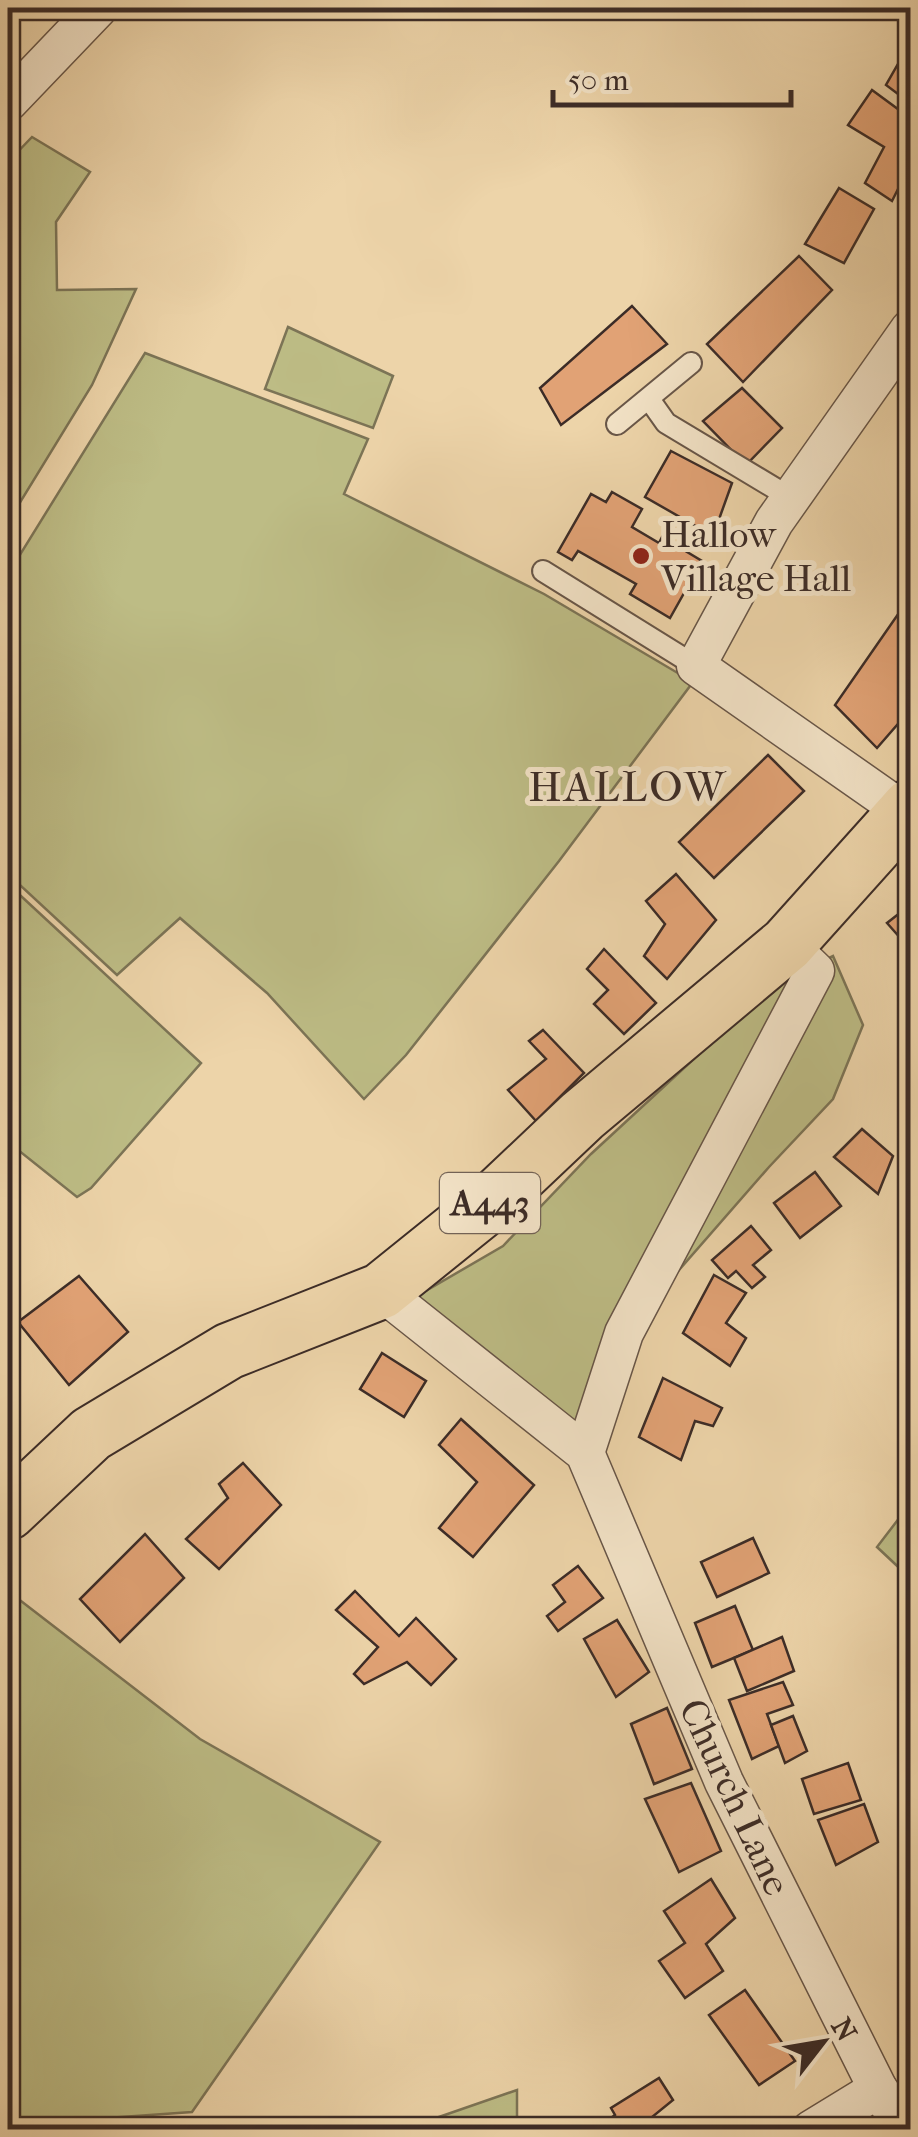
<svg xmlns="http://www.w3.org/2000/svg" width="918" height="2137" font-family="'IM FELL French Canon',serif">
<rect width="100%" height="100%" fill="#edd4a9"/>
<filter id="stains"><feTurbulence type="fractalNoise" baseFrequency=".002" numOctaves="4"/><feColorMatrix values="0 0 0 0 .2 0 0 0 0 .09 0 0 0 0 .02 0 0 0 .5 -.17"/></filter>
<radialGradient id="worn" r=".72"><stop offset=".6" stop-color="#630" stop-opacity="0"/><stop offset="1" stop-color="#630" stop-opacity=".3"/></radialGradient>
<g fill="#bdbc85" stroke="#7c7456" stroke-width="2.5">
<polygon points="32,137 90,172 56,222 57,290 136,289 92,385 8,522 8,162"/>
<polygon points="288,327 393,376 373,428 265,389"/>
<polygon points="145,353 368,439 344,494 544,594 693,682 559,861 406,1055 364,1099 267,993 180,918 117,975 8,874 8,574"/>
<polygon points="8,884 201,1063 91,1188 77,1197 8,1142"/>
<polygon points="833,956 863,1025 833,1099 769,1167 624,1333 585,1453 412,1299 503,1246 591,1154 775,984"/>
<polygon points="910,1504 910,1578 877,1547"/>
<polygon points="8,1591 200,1739 380,1842 192,2112 8,2125"/>
<polygon points="517,2090 517,2129 413,2129 413,2126"/>
</g>
<g fill="#e1a275" stroke="#3c2c27" stroke-width="2.5">
<polygon points="910,43 910,103 886,85"/>
<polygon points="872,90 910,118 910,165 892,201 865,183 884,147 848,125"/>
<polygon points="839,188 874,209 844,263 805,244"/>
<polygon points="799,256 832,290 743,382 707,344"/>
<polygon points="632,306 667,344 561,425 540,388"/>
<polygon points="742,388 782,428 746,465 703,421"/>
<polygon points="671,451 732,483 713,536 645,497"/>
<polygon points="612,492 642,509 632,527 659,543 662,537 702,561 670,618 630,594 636,584 578,551 572,560 558,552 591,494 606,502"/>
<polygon points="910,597 910,710 877,748 835,705"/>
<polygon points="768,755 804,791 714,878 679,842"/>
<polygon points="676,874 716,920 667,979 644,956 665,924 646,901"/>
<polygon points="910,905 910,949 887,923"/>
<polygon points="604,949 656,1003 624,1034 594,1004 608,990 587,969"/>
<polygon points="543,1030 584,1073 536,1121 508,1090 546,1059 529,1041"/>
<polygon points="862,1129 893,1156 878,1194 834,1157"/>
<polygon points="815,1172 841,1206 800,1238 774,1203"/>
<polygon points="751,1226 771,1250 753,1265 765,1277 752,1288 736,1271 728,1278 712,1260"/>
<polygon points="714,1275 746,1293 726,1323 746,1338 730,1366 683,1333"/>
<polygon points="79,1276 128,1332 69,1385 18,1322"/>
<polygon points="382,1353 426,1381 404,1417 360,1389"/>
<polygon points="663,1378 722,1408 713,1426 695,1421 681,1460 639,1437"/>
<polygon points="461,1419 534,1485 473,1557 439,1528 477,1482 439,1445"/>
<polygon points="243,1463 281,1505 219,1569 186,1539 228,1498 219,1484"/>
<polygon points="145,1534 184,1578 120,1642 80,1599"/>
<polygon points="753,1538 769,1573 717,1597 701,1562"/>
<polygon points="578,1566 603,1598 558,1631 547,1616 565,1602 553,1585"/>
<polygon points="355,1591 399,1636 416,1618 456,1659 431,1685 407,1662 364,1684 354,1674 378,1647 336,1610"/>
<polygon points="735,1606 753,1650 712,1667 695,1623"/>
<polygon points="617,1620 649,1672 616,1697 584,1639"/>
<polygon points="782,1637 794,1671 747,1691 734,1658"/>
<polygon points="783,1682 793,1705 767,1714 779,1746 752,1759 729,1700"/>
<polygon points="667,1708 692,1769 654,1784 631,1724"/>
<polygon points="793,1716 807,1751 785,1763 771,1725"/>
<polygon points="848,1763 861,1800 814,1814 802,1779"/>
<polygon points="691,1783 721,1851 679,1872 645,1799"/>
<polygon points="864,1804 878,1842 836,1865 818,1820"/>
<polygon points="711,1879 735,1918 706,1944 723,1971 685,1998 659,1961 685,1943 664,1911"/>
<polygon points="745,1990 795,2061 759,2085 709,2015"/>
<polygon points="659,2078 673,2100 652,2117 658,2129 594,2130 615,2115 611,2108"/>
</g>
<g fill="none" stroke-linecap="round" stroke-linejoin="round">
<defs>
<g id="lane">
<polyline points="649,399 666,423 791,498"/>
<polyline points="617,424 691,363"/>
<polyline points="543,571 696,666"/>
</g>
<g id="street">
<polyline points="8,102 98,8"/>
<polyline points="906,813 696,666 774,522 910,329"/>
<polyline points="381,1291 585,1453 724,1782 878,2089 907,2130"/>
<polyline points="585,1453 624,1333 815,971 787,944"/>
<polyline points="811,2130 878,2089"/>
</g>
<polyline id="primary" points="8,1512 91,1434 229,1351 381,1291 489,1204 582,1116 787,944 910,807"/>
</defs>
<use href="#lane" stroke="#685648" stroke-width="24"/>
<use href="#street" stroke="#685648" stroke-width="41"/>
<use href="#primary" stroke="#3c2c27" stroke-width="59"/>
<use href="#lane" stroke="#f3e3c7" stroke-width="20"/>
<use href="#street" stroke="#f3e3c7" stroke-width="38"/>
<use href="#primary" stroke="#edd4a9" stroke-width="55"/>
</g>
<circle fill="#8f2418" stroke="#f3e3c7" stroke-width="4" cx="641" cy="556" r="10"/>
<g text-anchor="middle" stroke-width="10" stroke-linejoin="round" paint-order="stroke">
<rect fill="#f3e3c7" stroke="#736357" stroke-width="2.5" x="440" y="1173" width="100" height="60" rx="8"/>
<g font-size="35" font-weight="bold" fill="#3c2c27">
<text x="490" y="1215">A443</text>
</g>
<g font-size="38" fill="#3c2c27" stroke="#f3e3c7" text-anchor="start">
<text x="661" y="547">Hallow<tspan x="661" dy="44">Village Hall</tspan></text>
</g>
<g font-size="38" fill="#3c2c27" stroke="#f3e3c7">
<text transform="translate(735 1797) rotate(65)" y="13">Church Lane</text>
</g>
<g font-size="42" letter-spacing="2.5" fill="#3c2c27" stroke="#f3e3c7">
<text x="628" y="801">HALLOW</text>
</g>
</g>
<rect width="918" height="2137" fill="none" stroke="#edd4a9" stroke-width="40"/>
<rect x="10" y="10" width="898" height="2117" fill="none" stroke="#3c2c27" stroke-width="5"/>
<rect x="20" y="20" width="878" height="2097" fill="none" stroke="#3c2c27" stroke-width="2.5"/>
<g transform="translate(823 2042) rotate(59)" stroke="#f3e3c7" stroke-width="8" paint-order="stroke">
<path d="M0-8L18 38L0 25L-18 38Z" fill="#3c2c27"/>
<text y="-15" font-size="28" font-weight="bold" text-anchor="middle" fill="#3c2c27">N</text>
</g>
<path d="M553 90v15h238v-15" fill="none" stroke="#3c2c27" stroke-width="5"/>
<text x="568" y="90" font-size="30" fill="#3c2c27" stroke="#f3e3c7" stroke-width="8" paint-order="stroke">50 m</text>
<rect width="100%" height="100%" filter="url(#stains)"/>
<rect width="100%" height="100%" fill="url(#worn)"/>
</svg>
